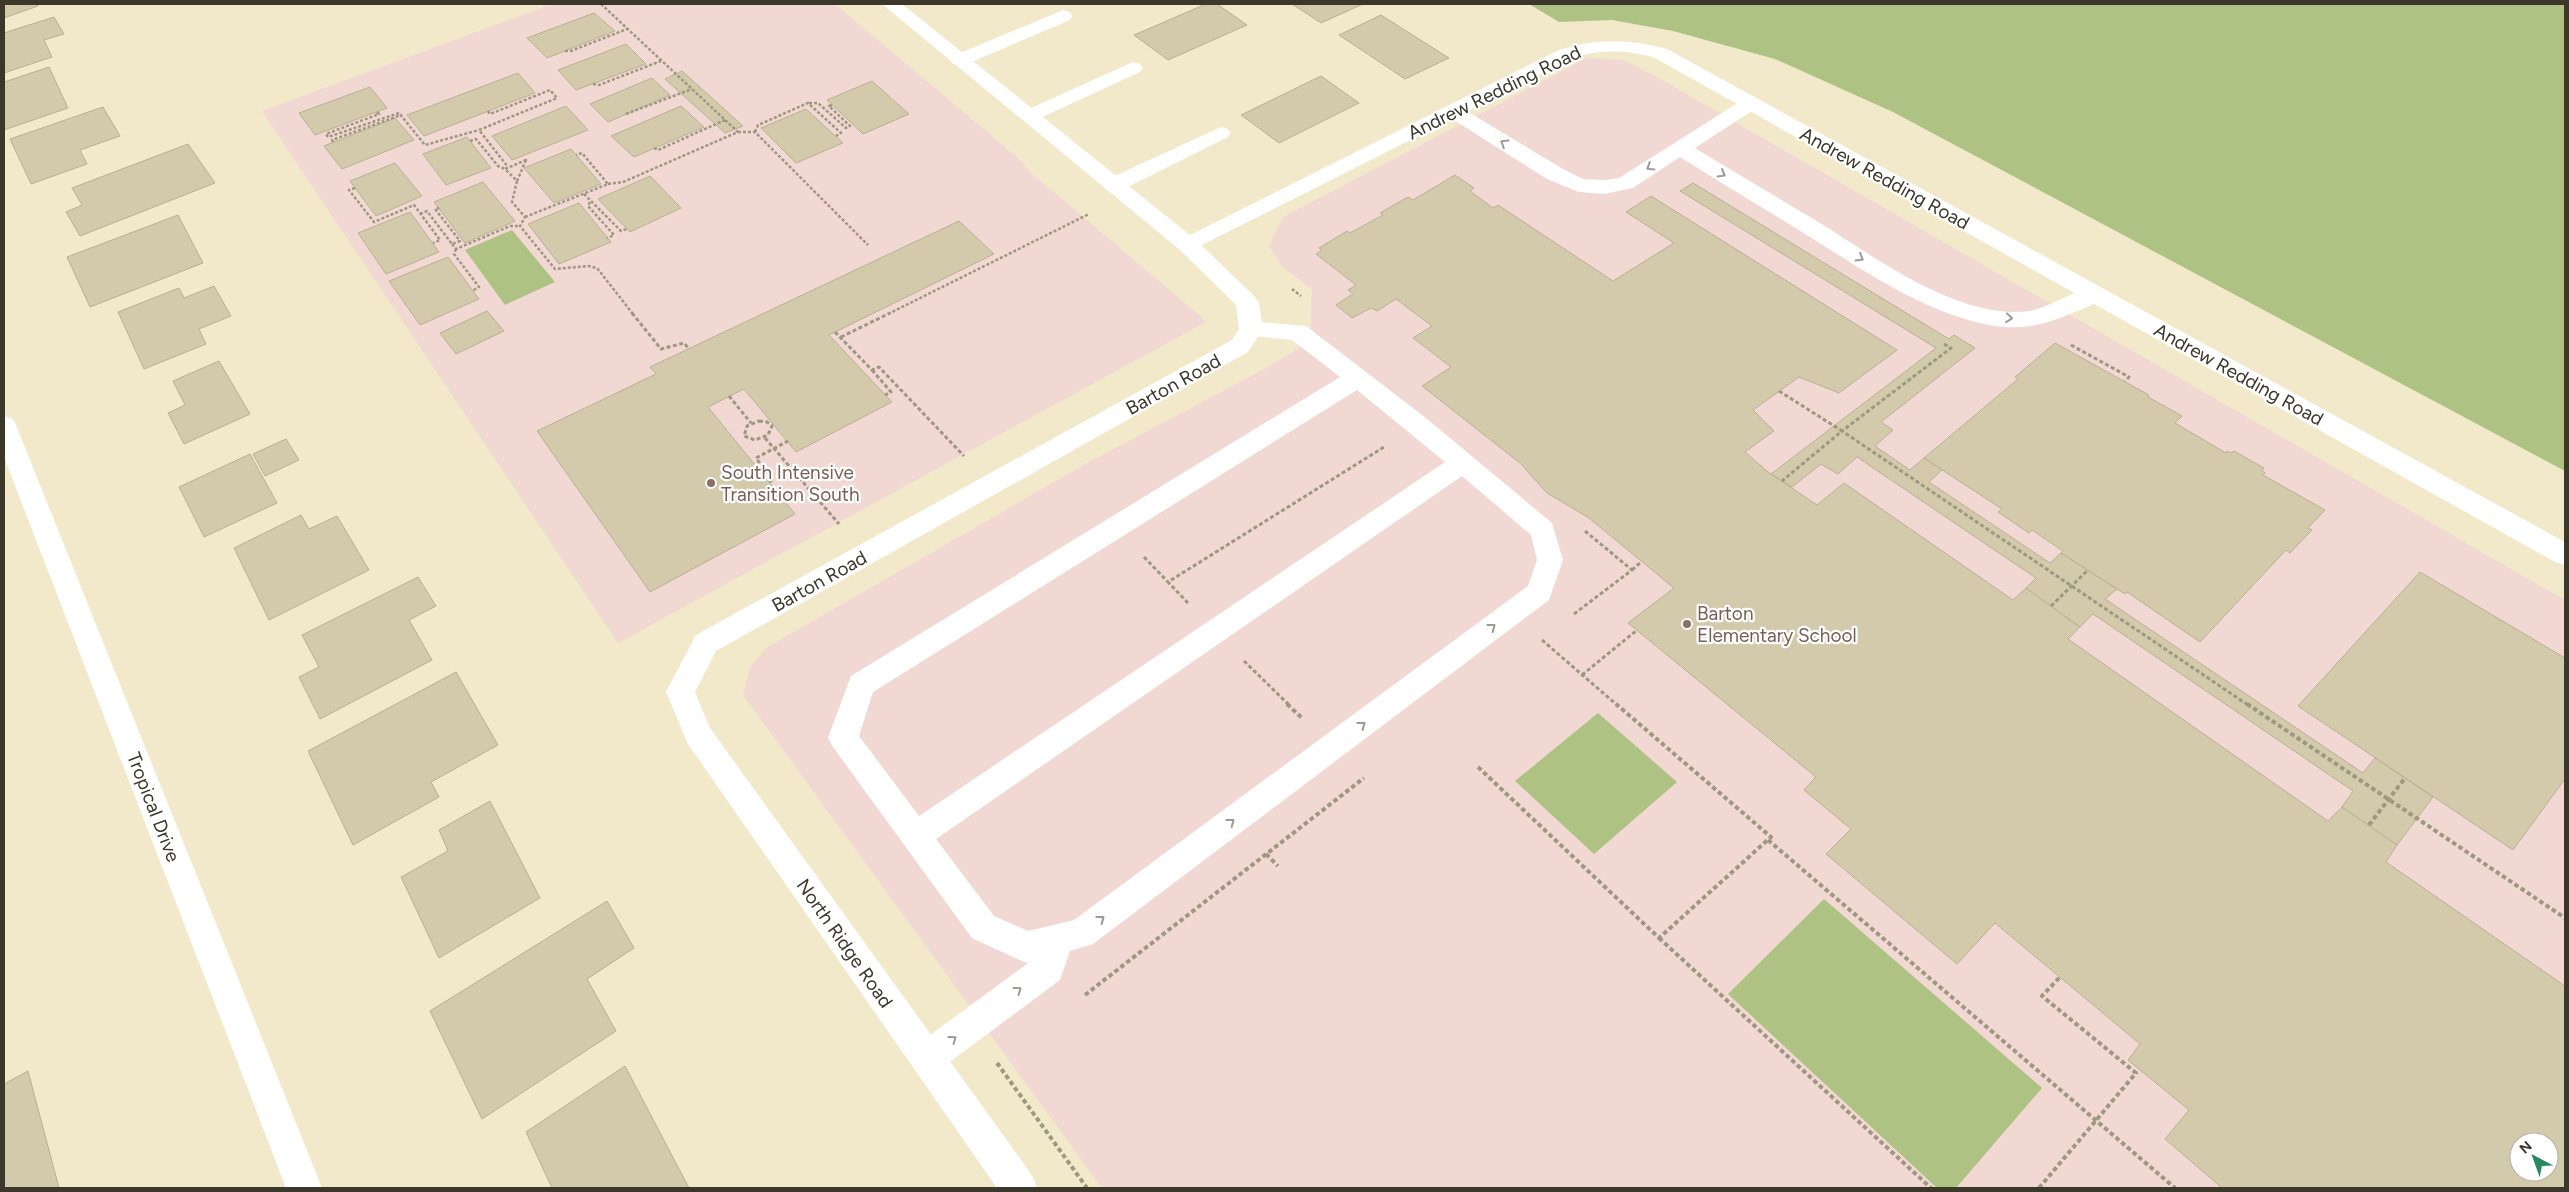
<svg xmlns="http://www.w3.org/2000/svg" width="2569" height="1192" font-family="Figtree,sans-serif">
<rect width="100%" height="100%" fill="#f2e8ca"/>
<g fill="#f2d8d2" fill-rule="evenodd">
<polygon points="552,4 835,4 1017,157 1030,172 1205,320 1204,323 618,643 262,111"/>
<path d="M1587,58L1624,60L1662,80L2565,600V1188H1102L743,695L750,668L766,648L1089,462L1270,366L1310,341L1312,290L1282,266L1269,246L1283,217ZM2519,1142H2549V1172H2519Z"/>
</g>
<g fill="#adc283">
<polygon points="1529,4 2565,4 2565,471 1893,112 1775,59 1673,31 1612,20 1559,22"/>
<polygon points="512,230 555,282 505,305 465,250"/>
<polygon points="1598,713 1677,782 1594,854 1515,781"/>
<polygon points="1824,899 2042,1088 1956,1188 1937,1188 1728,994"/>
</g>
<g fill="#d3c9ab" stroke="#b9b093" fill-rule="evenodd">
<polygon points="4,4 37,4 38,6 4,18"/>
<polygon points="1206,4 1217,4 1247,25 1168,60 1134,35"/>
<polygon points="1292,4 1363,4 1321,23"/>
<polygon points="594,13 615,31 547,58 527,38"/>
<polygon points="1381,15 1449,58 1405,79 1339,35"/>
<polygon points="54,17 64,34 44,40 52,57 4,73 4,33"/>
<polygon points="626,44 646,64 576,90 558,70"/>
<polygon points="49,67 68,108 4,130 4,82"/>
<polygon points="682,71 743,126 725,133 665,79"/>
<polygon points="518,73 535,93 424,136 407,115"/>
<polygon points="1321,76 1359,103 1279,143 1241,115"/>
<polygon points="652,78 670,95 608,122 590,104"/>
<polygon points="872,81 909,114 863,134 827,100"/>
<polygon points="370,87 387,108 315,135 299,113"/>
<polygon points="566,106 588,130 512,160 492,136"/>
<polygon points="681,106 704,127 634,157 611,136"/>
<polygon points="103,107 120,136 80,150 87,164 31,184 10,139"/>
<polygon points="806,109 843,143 796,163 761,128"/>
<polygon points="395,118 414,140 342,169 324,146"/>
<polygon points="467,137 491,168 446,185 423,154"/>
<polygon points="188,144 215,183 80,236 66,212 82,205 72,188"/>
<polygon points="571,149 601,184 554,203 524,168"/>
<polygon points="395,163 422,196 376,216 350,181"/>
<path d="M1455,175L1474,188L1470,191L1493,208L1498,205L1613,281L1674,243L1626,212L1651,196L1897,350L1839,393L1799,377L1753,410L1774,431L1745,452L1768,472L1817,505L1844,483L2013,600L2026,588L2080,627L2068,639L2328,821L2342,807L2369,825L2397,845L2386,862L2565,986V1188H2222L2165,1139L2189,1110L2128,1060L2140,1044L1995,923L1957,964L1826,854L1851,829L1804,790L1816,777L1628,623L1674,588L1589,518L1547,493L1520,463L1422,386L1451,367L1413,338L1432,326L1396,299L1377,311L1371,308L1352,318L1336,305L1353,294L1348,290L1356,285L1316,254L1322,250L1319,248L1347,231L1350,233L1383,215L1380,213L1408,197L1413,200ZM2519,1142H2549V1172H2519Z"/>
<polygon points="650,176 681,208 630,232 598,199"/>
<polygon points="483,182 515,221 465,243 434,202"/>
<polygon points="1693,183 1949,339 1954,335 1975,348 1881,422 1893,430 1875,446 1910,470 1924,458 1942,470 1929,482 2050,563 2061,553 2117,589 2105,599 2363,773 2375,758 2433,797 2397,845 2342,807 2353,791 2093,614 2080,627 2026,588 2036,578 1857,457 1838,474 1821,464 1792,487 1771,474 1936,348 1680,191"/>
<polygon points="579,203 611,242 559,264 528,224"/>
<polygon points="410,212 439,252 386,274 358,233"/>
<polygon points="178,215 203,263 90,307 67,257"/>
<polygon points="959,221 994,254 829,335 892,402 796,452 744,389 708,407 795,514 650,592 537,431 656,374 650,367"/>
<polygon points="448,257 479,299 420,325 389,281"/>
<polygon points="214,286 231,316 199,329 206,344 144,369 118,312 179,288 184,298"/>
<polygon points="487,311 504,331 456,354 440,333"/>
<polygon points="2055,343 2149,395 2148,397 2182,416 2175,423 2226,453 2227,451 2231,453 2234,451 2264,468 2262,470 2265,473 2263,475 2325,510 2308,528 2312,530 2290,553 2286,550 2200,642 2127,592 2125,594 2061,553 2063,551 2032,530 2029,533 1998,512 2002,509 1924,458 2018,379 2015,377"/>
<polygon points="219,361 250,414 184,444 168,413 185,405 173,381"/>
<polygon points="286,439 299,460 265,476 253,454"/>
<polygon points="250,454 277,503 204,537 179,487"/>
<polygon points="301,515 309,529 337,516 369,570 269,620 234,548"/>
<polygon points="2420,572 2565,658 2565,779 2513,850 2298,706"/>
<polygon points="418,577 436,606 409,620 432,660 320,719 299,677 319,667 302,635"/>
<polygon points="456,672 498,745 431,782 439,797 353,845 308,751"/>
<polygon points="490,801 540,898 439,958 401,877 448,851 439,830"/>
<polygon points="607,901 634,948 587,979 616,1031 482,1119 430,1011"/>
<polygon points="625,1066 689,1188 552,1188 526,1132"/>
<polygon points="28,1071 59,1188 4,1188 4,1084"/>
</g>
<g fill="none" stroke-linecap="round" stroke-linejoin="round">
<g stroke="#9e9781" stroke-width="2.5" stroke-dasharray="3 2" stroke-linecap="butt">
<polyline points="601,4 738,132 623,182 608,184"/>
<polyline points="565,51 571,51 627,29"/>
<polyline points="593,84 599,85 661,61"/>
<polyline points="809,103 818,103 846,128 850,126 829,106 832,105"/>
<polyline points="488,111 490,114 550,90 557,98 479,130 508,167"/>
<polyline points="377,112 379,114 326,134 328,137 399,113 425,145 479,130"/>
<polyline points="626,114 692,89"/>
<polyline points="738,132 755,132 868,245"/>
<polyline points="755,132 758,125 808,103 841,133 836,136"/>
<polyline points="470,141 476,139 498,166 505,169"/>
<polyline points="333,142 332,140 401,115"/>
<polyline points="654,148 658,150 725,120"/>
<polygon points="526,160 517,181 505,169"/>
<polyline points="517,181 512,202 525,217 520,226 555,269 588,266 597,268 633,314"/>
<polyline points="355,188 349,190 374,222 414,205 440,240 433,243"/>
<polyline points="584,194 621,231 627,229"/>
<polyline points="590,202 588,206 614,235 607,238"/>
<polyline points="420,214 427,211 452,244 460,241 435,209 439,208"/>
<polyline points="525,217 608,184 582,153 576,155"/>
<polyline points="452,244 456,249 510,226 520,226"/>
<polyline points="456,249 454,254 479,287 472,291"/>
<polyline points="1292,289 1301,296"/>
<polyline points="888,314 1089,214"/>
</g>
<g stroke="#9e9781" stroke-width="3" stroke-dasharray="4 2.5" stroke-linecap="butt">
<polyline points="632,313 661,349 684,343 689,349"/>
<polyline points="835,332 872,370 879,367 964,456"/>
<polyline points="841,337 890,313"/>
<polyline points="1944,344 1951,348 1842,431 2248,705"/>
<polyline points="2071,345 2129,377 2125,381"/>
<polyline points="872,370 891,392 885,395"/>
<polyline points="1779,391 1842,431 1782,481"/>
<polyline points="729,396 751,423"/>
<polygon points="759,421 767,422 772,426 768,435 755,440 744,436 747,426"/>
<polyline points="765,438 839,524"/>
<polyline points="769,482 773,480 756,458 788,441"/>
<polyline points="1144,557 1168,582"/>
<polyline points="1632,570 1641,562"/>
<polyline points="1188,603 1168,582 1384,447"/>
<polyline points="2051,606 2088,570"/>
<polyline points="1574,614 1632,570 1585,531"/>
<polyline points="1542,640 1617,705"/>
<polyline points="1244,661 1289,705"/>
<polyline points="1582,675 1637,630"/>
</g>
<g stroke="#9e9781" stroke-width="4" stroke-dasharray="4.5 3" stroke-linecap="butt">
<polyline points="1287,704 1302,718"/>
<polyline points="2247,704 2565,918"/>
<polyline points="1478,767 1659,938 1771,837 1616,704"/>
<polyline points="2369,825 2405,778"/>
<polyline points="1768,840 2175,1188"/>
<polyline points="1266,854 1278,866"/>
<polyline points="1659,938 1931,1188"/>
<polyline points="1085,995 1364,778"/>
<polyline points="997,1063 1087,1188"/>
<polyline points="2039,1188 2136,1073 2042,996 2060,977"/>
</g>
<g fill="#fff" fill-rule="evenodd">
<polygon points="1063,10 1070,12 1072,16 1070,20 967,64 953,64 950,60 953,56"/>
<polygon points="1133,62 1140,64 1143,68 1140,72 1036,120 1022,120 1019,116 1022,112"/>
<path d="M1751,97L1758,99L1761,103L1758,107L1695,148C1734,172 1775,196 1815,220C1872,255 1947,312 2016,312C2046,312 2067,293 2094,285L2102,288L2106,293C2099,304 2082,309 2070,314C2045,325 2017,331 1989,325C1924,312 1868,273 1813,239C1769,211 1724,185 1680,157L1633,188L1604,194L1579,192L1547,179L1446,115L1443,111L1446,107H1460L1563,169L1583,179L1604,180L1619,178L1744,99Z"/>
<polygon points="1221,127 1228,129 1231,133 1228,137 1122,190 1114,192 1106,190 1103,185 1106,180"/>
<path d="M1251,321L1306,326L1426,418L1552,523L1563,560L1549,600L1093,944L1070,951L1060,980L939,1070L927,1075L915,1070L910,1058L915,1046L1031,961L1027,963L1015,958L972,938L833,747L828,738L851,676L1340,377L1292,340L1243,335L1239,329L1243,323ZM1357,390L1445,462L919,816L859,736L873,692ZM1462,476L1531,535L1537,560L1528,586L1074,920L1028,931L994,916L936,839Z"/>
</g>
<g fill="#fff" fill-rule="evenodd">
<polygon points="1188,238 1196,240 1255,297 1259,303 1263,329 1248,352 716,651 695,692 710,728 1032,1175 1037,1188 997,1188 688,744 666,692 696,635 1232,340 1239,329 1236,305 1180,250 1177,245 1180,240"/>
<polygon points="4,416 13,419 16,425 322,1188 286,1188 4,457"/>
</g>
<path fill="#fff" fill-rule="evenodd" d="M882,4H902L1190,235L1559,50C1597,38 1629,39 1667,49L2565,542V565L2555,562L1653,57C1626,50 1600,49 1573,58L1188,252L1180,250Z"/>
</g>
<defs><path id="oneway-chevron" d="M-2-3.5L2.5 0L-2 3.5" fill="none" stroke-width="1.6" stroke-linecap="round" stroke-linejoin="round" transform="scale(1.25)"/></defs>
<g stroke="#9d9b95">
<use href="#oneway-chevron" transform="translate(1504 143) rotate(-148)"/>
<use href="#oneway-chevron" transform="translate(1650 167) rotate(148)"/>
<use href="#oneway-chevron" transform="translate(1722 174) rotate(31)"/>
<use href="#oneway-chevron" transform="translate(1860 258) rotate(31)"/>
<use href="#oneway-chevron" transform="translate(2009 318) rotate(6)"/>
<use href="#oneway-chevron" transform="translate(1492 627) rotate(-37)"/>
<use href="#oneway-chevron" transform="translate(1362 725) rotate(-37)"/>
<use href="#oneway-chevron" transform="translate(1231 822) rotate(-37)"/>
<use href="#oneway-chevron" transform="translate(1101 919) rotate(-37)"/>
<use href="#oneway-chevron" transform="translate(1018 990) rotate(-36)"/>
<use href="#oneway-chevron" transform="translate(953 1039) rotate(-36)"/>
</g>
<g fill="#8d6e63" stroke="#fff" stroke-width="2">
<circle cx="711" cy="483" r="5"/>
<circle cx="1687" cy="624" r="5"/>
</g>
<g text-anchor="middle" stroke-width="4.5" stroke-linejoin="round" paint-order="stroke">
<g font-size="19" fill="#3b372b" stroke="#fff">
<text transform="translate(1494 92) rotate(-26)" y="7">Andrew Redding Road</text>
<text transform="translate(1885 178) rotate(29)" y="7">Andrew Redding Road</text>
<text transform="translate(2239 374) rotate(29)" y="7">Andrew Redding Road</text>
<text transform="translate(1173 384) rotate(-29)" y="7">Barton Road</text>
<text transform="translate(819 581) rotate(-29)" y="7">Barton Road</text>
<text transform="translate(154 807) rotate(69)" y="7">Tropical Drive</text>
<text transform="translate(845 943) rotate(55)" y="7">North Ridge Road</text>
</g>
<g font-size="19" fill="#785e54" stroke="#fff" text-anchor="start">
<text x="721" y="479">South Intensive<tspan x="721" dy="22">Transition South</tspan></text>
<text x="1697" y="620">Barton<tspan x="1697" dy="22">Elementary School</tspan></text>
</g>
</g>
<rect width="2569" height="1192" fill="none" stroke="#3b372b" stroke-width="10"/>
<g transform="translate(2534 1157) rotate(319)"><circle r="24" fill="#ffffff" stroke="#b1afaa"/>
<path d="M0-4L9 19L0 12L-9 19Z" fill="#2a8860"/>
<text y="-8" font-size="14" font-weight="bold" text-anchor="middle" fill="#3b372b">N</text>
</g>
</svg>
